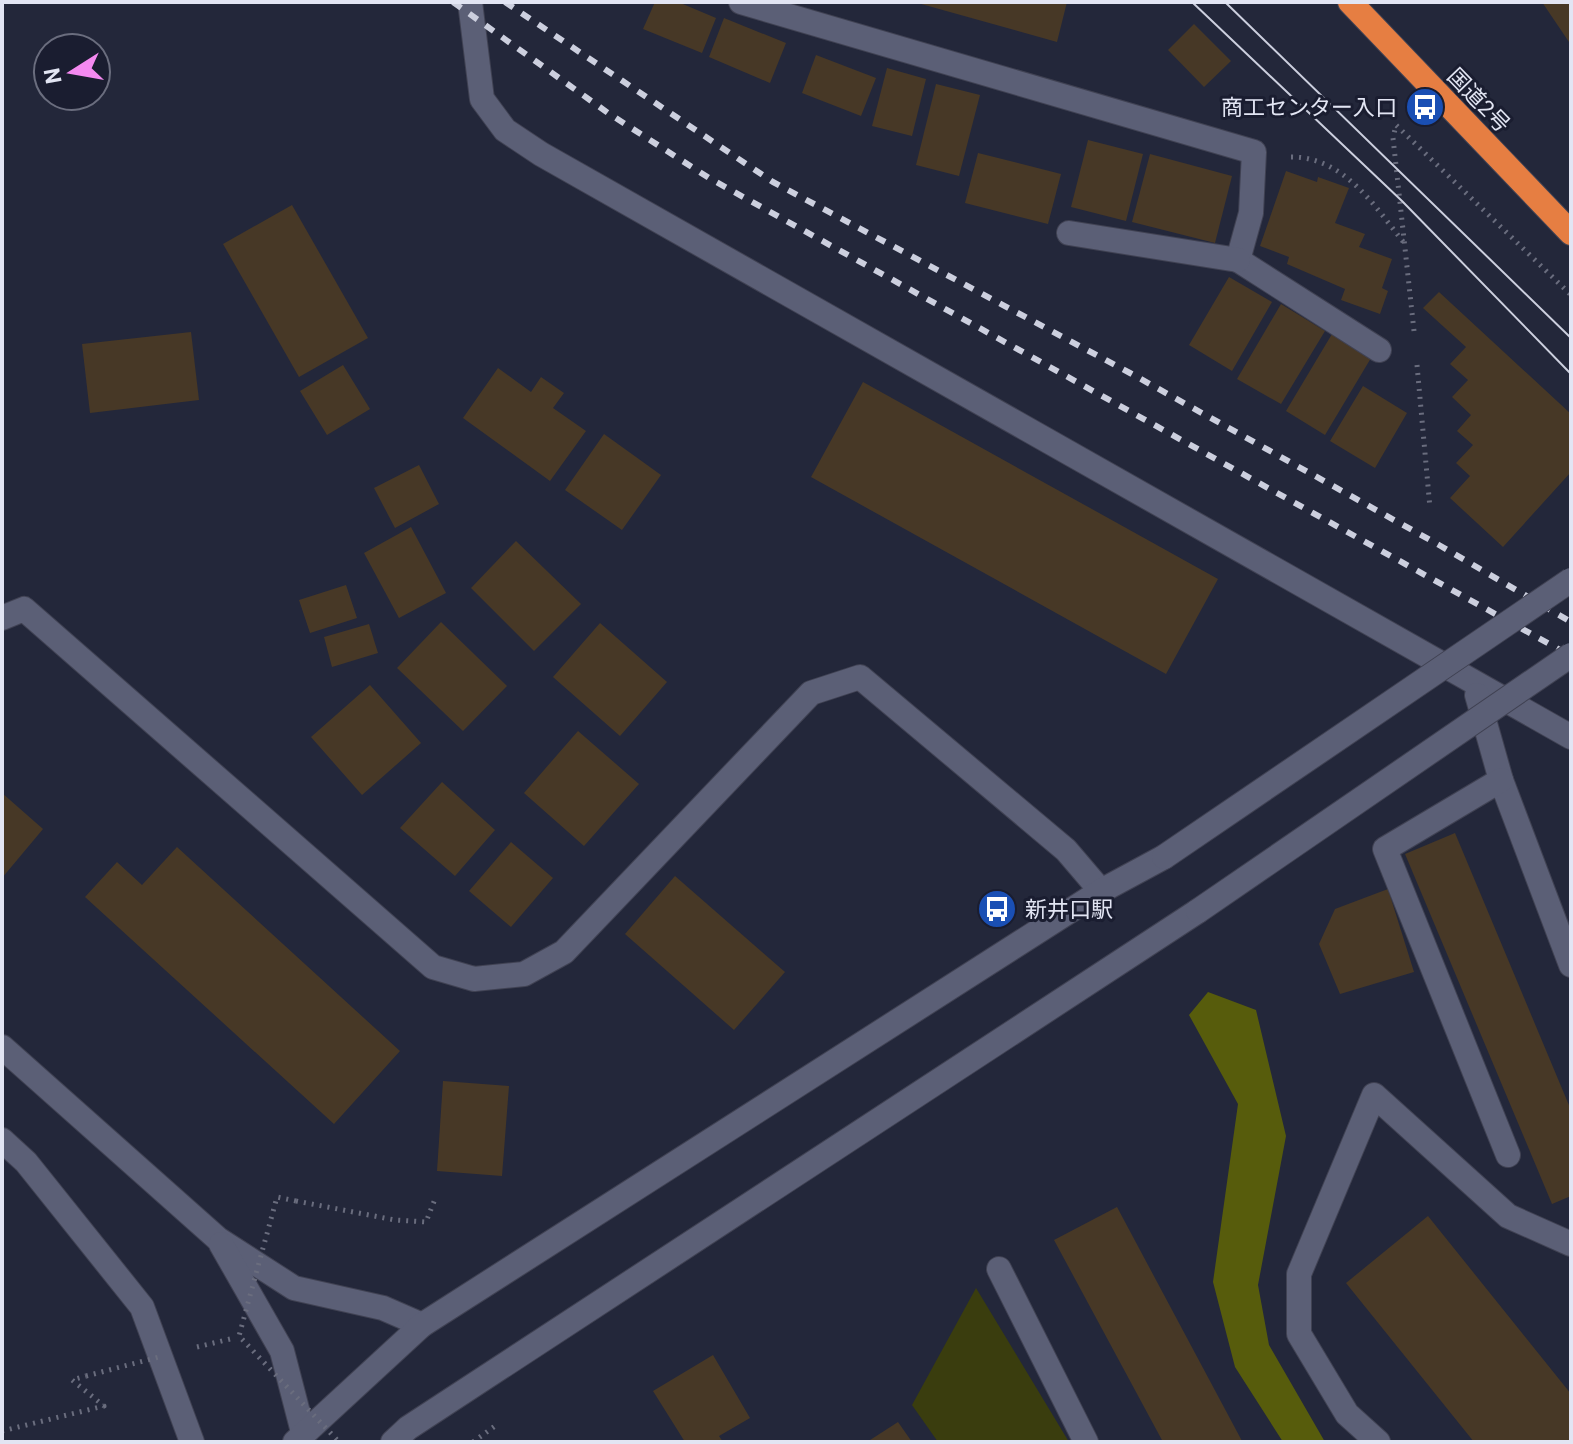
<svg xmlns="http://www.w3.org/2000/svg" width="1573" height="1444" font-family="Roboto,'Noto Sans JP',sans-serif">
<rect width="100%" height="100%" fill="#23273a"/>
<polygon fill="#3a3d0e" points="976,1288 1069,1442 938,1442 912,1405"/>
<polygon fill="#575c0c" points="1208,992 1256,1010 1286,1136 1258,1285 1269,1345 1325,1442 1283,1442 1235,1367 1213,1282 1238,1104 1189,1015"/>
<g fill="#473826">
<polygon points="655,2 678,2 716,18 702,53 643,29"/>
<polygon points="914,2 1067,2 1057,42"/>
<polygon points="1542,2 1571,2 1571,45"/>
<polygon points="724,18 786,43 770,83 709,57"/>
<polygon points="1194,24 1231,61 1204,87 1168,50"/>
<polygon points="816,55 876,78 861,116 802,93"/>
<polygon points="887,68 926,79 912,136 872,126"/>
<polygon points="936,84 980,95 959,176 916,165"/>
<polygon points="1088,140 1143,154 1126,221 1071,207"/>
<polygon points="978,153 1061,174 1048,224 965,203"/>
<polygon points="1150,154 1232,176 1215,243 1132,222"/>
<polygon points="1286,171 1317,182 1318,177 1349,188 1335,223 1365,234 1359,247 1392,259 1382,288 1388,291 1380,314 1341,300 1345,289 1287,264 1289,257 1260,246"/>
<polygon points="292,205 368,338 299,377 223,244"/>
<polygon points="1229,277 1272,302 1232,371 1189,345"/>
<polygon points="1439,292 1571,414 1571,472 1503,547 1450,498 1470,476 1456,463 1473,445 1457,431 1471,415 1452,397 1468,380 1450,364 1466,347 1423,308"/>
<polygon points="1281,304 1325,331 1281,404 1237,379"/>
<polygon points="191,332 199,400 90,413 82,344"/>
<polygon points="1332,334 1371,358 1325,435 1286,411"/>
<polygon points="343,365 370,409 327,435 300,391"/>
<polygon points="498,368 531,392 541,377 564,393 553,408 586,431 550,481 463,418"/>
<polygon points="863,382 1218,579 1166,674 811,477"/>
<polygon points="1363,386 1407,413 1375,468 1330,441"/>
<polygon points="604,434 661,475 622,530 565,490"/>
<polygon points="419,465 439,504 395,528 374,488"/>
<polygon points="411,527 446,593 399,618 364,553"/>
<polygon points="516,541 581,604 534,651 471,588"/>
<polygon points="346,585 357,618 310,633 299,600"/>
<polygon points="441,622 507,686 463,731 397,668"/>
<polygon points="600,623 667,682 620,736 553,677"/>
<polygon points="369,624 378,653 332,667 324,637"/>
<polygon points="370,685 421,743 362,795 311,737"/>
<polygon points="578,731 639,784 584,846 524,793"/>
<polygon points="442,782 495,830 455,876 400,828"/>
<polygon points="2,793 43,829 2,878"/>
<polygon points="1455,833 1571,1110 1571,1196 1552,1204 1405,854"/>
<polygon points="511,842 553,878 511,927 469,891"/>
<polygon points="177,847 400,1051 334,1124 85,897 117,862 142,885"/>
<polygon points="675,876 785,972 734,1030 625,934"/>
<polygon points="1388,889 1414,972 1340,994 1319,944 1335,909"/>
<polygon points="443,1081 509,1086 502,1176 437,1171"/>
<polygon points="1117,1207 1242,1441 1241,1442 1163,1442 1054,1240"/>
<polygon points="1428,1216 1571,1394 1571,1442 1474,1442 1346,1283"/>
<polygon points="713,1355 750,1418 719,1436 723,1442 685,1442 653,1391"/>
<polygon points="898,1422 912,1442 867,1442"/>
</g>
<g fill="none" stroke-linecap="round" stroke-linejoin="round">
<defs>
<g id="minor">
<polyline points="470,2 482,99 505,130 541,154 1571,737"/>
<polyline points="741,2 1254,152 1251,213 1238,260 1379,350"/>
<polyline points="1069,233 1238,260"/>
<polyline points="2,618 24,609 433,967 474,979 524,974 564,952 811,693 860,677 1066,850 1101,891"/>
<polyline points="1477,695 1501,780 1571,965"/>
<polyline points="1501,780 1385,849 1508,1155"/>
<polyline points="2,1047 218,1239 294,1288 383,1308 422,1325"/>
<polyline points="2,1140 26,1162 142,1307 192,1442"/>
<polyline points="221,1244 282,1351 303,1432 301,1442"/>
<polyline points="999,1269 1086,1442"/>
<polyline points="295,1442 422,1325 1101,891 1164,857"/>
<polyline points="393,1442 408,1428 1198,911"/>
<polyline points="1378,1442 1347,1414 1299,1334 1299,1274 1374,1095 1508,1216 1571,1244"/>
</g>
<polyline id="highway" points="1350,2 1571,233"/>
</defs>
<use href="#minor" stroke="#404253" stroke-width="26"/>
<use href="#highway" stroke="#404253" stroke-width="26"/>
<g stroke="#6a6d7e" stroke-width="5" stroke-dasharray="2 6" stroke-linecap="butt">
<path d="M1291,157C1345,157 1375,207 1405,244"/>
<polyline points="1414,331 1393,138 1396,125 1571,295"/>
<polyline points="1417,365 1430,508"/>
<polyline points="296,1201 395,1220 426,1222 435,1199"/>
<polyline points="197,1347 230,1339"/>
<polyline points="2,1431 104,1406 72,1380 86,1376"/>
<polyline points="473,1442 495,1426"/>
</g>
<use href="#minor" stroke="#5b5f76" stroke-width="24"/>
<use href="#highway" stroke="#e67e42" stroke-width="24"/>
<g stroke="#cccfde" stroke-width="2">
<polyline points="1192,2 1402,201 1571,374"/>
<polyline points="1225,2 1571,338"/>
</g>
<g stroke="#cccfde" stroke-width="6" stroke-dasharray="10 10" stroke-linecap="butt">
<polyline points="453,2 608,113 709,178 1571,656"/>
<polyline points="505,2 773,182 1130,373 1439,545 1571,622"/>
</g>
<defs>
<g id="minor-bridge">
<polyline points="1164,857 1571,580"/>
<polyline points="1198,911 1571,655"/>
</g>
</defs>
<use href="#minor-bridge" stroke="#404253" stroke-width="26" stroke-linecap="butt"/>
<g stroke="#6a6d7e" stroke-width="5" stroke-dasharray="2 6" stroke-linecap="butt">
<polyline points="296,1201 277,1197 239,1336 339,1442"/>
<polyline points="86,1376 163,1356"/>
</g>
<use href="#minor-bridge" stroke="#5b5f76" stroke-width="24"/>
</g>
<defs>
<symbol id="bus-disc" viewBox="-11 -11 22 22"><circle r="9.5" fill="#1a4fb4" stroke="#1a1d30"/><path d="M-5-6H5V4H4V6H2V4H-2V6H-4V4H-5ZM-3.5-4V0h7V-4ZM-3.5 1.2v1.5H-2V1.2ZM2 1.2v1.5H3.5V1.2Z" fill="#fff"/></symbol>
</defs>
<g fill-rule="evenodd">
<use href="#bus-disc" x="1403" y="85" width="44" height="44"/>
<use href="#bus-disc" x="975" y="887" width="44" height="44"/>
</g>
<g text-anchor="middle" stroke-width="6" stroke-linejoin="round" paint-order="stroke">
<g font-size="22" fill="#e2e5f3" stroke="#1a1d30">
<text transform="translate(1479 100) rotate(46)" y="8">国道2号</text>
</g>
<g font-size="22" fill="#e2e5f3" stroke="#1a1d30" text-anchor="end">
<text x="1397" y="115">商工センター入口</text>
<text x="1025" y="917" text-anchor="start">新井口駅</text>
</g>
</g>
<rect width="1573" height="1444" fill="none" stroke="#e2e5f3" stroke-width="8"/>
<g transform="translate(72 72) rotate(259)"><circle r="38" fill="#1a1d30" stroke="#6a6d7e" stroke-width="2"/>
<path d="M0-6L14 30L0 20L-14 30Z" fill="#f489f0"/>
<text y="-12" font-size="22" font-weight="bold" text-anchor="middle" fill="#e2e5f3">N</text>
</g>
</svg>
